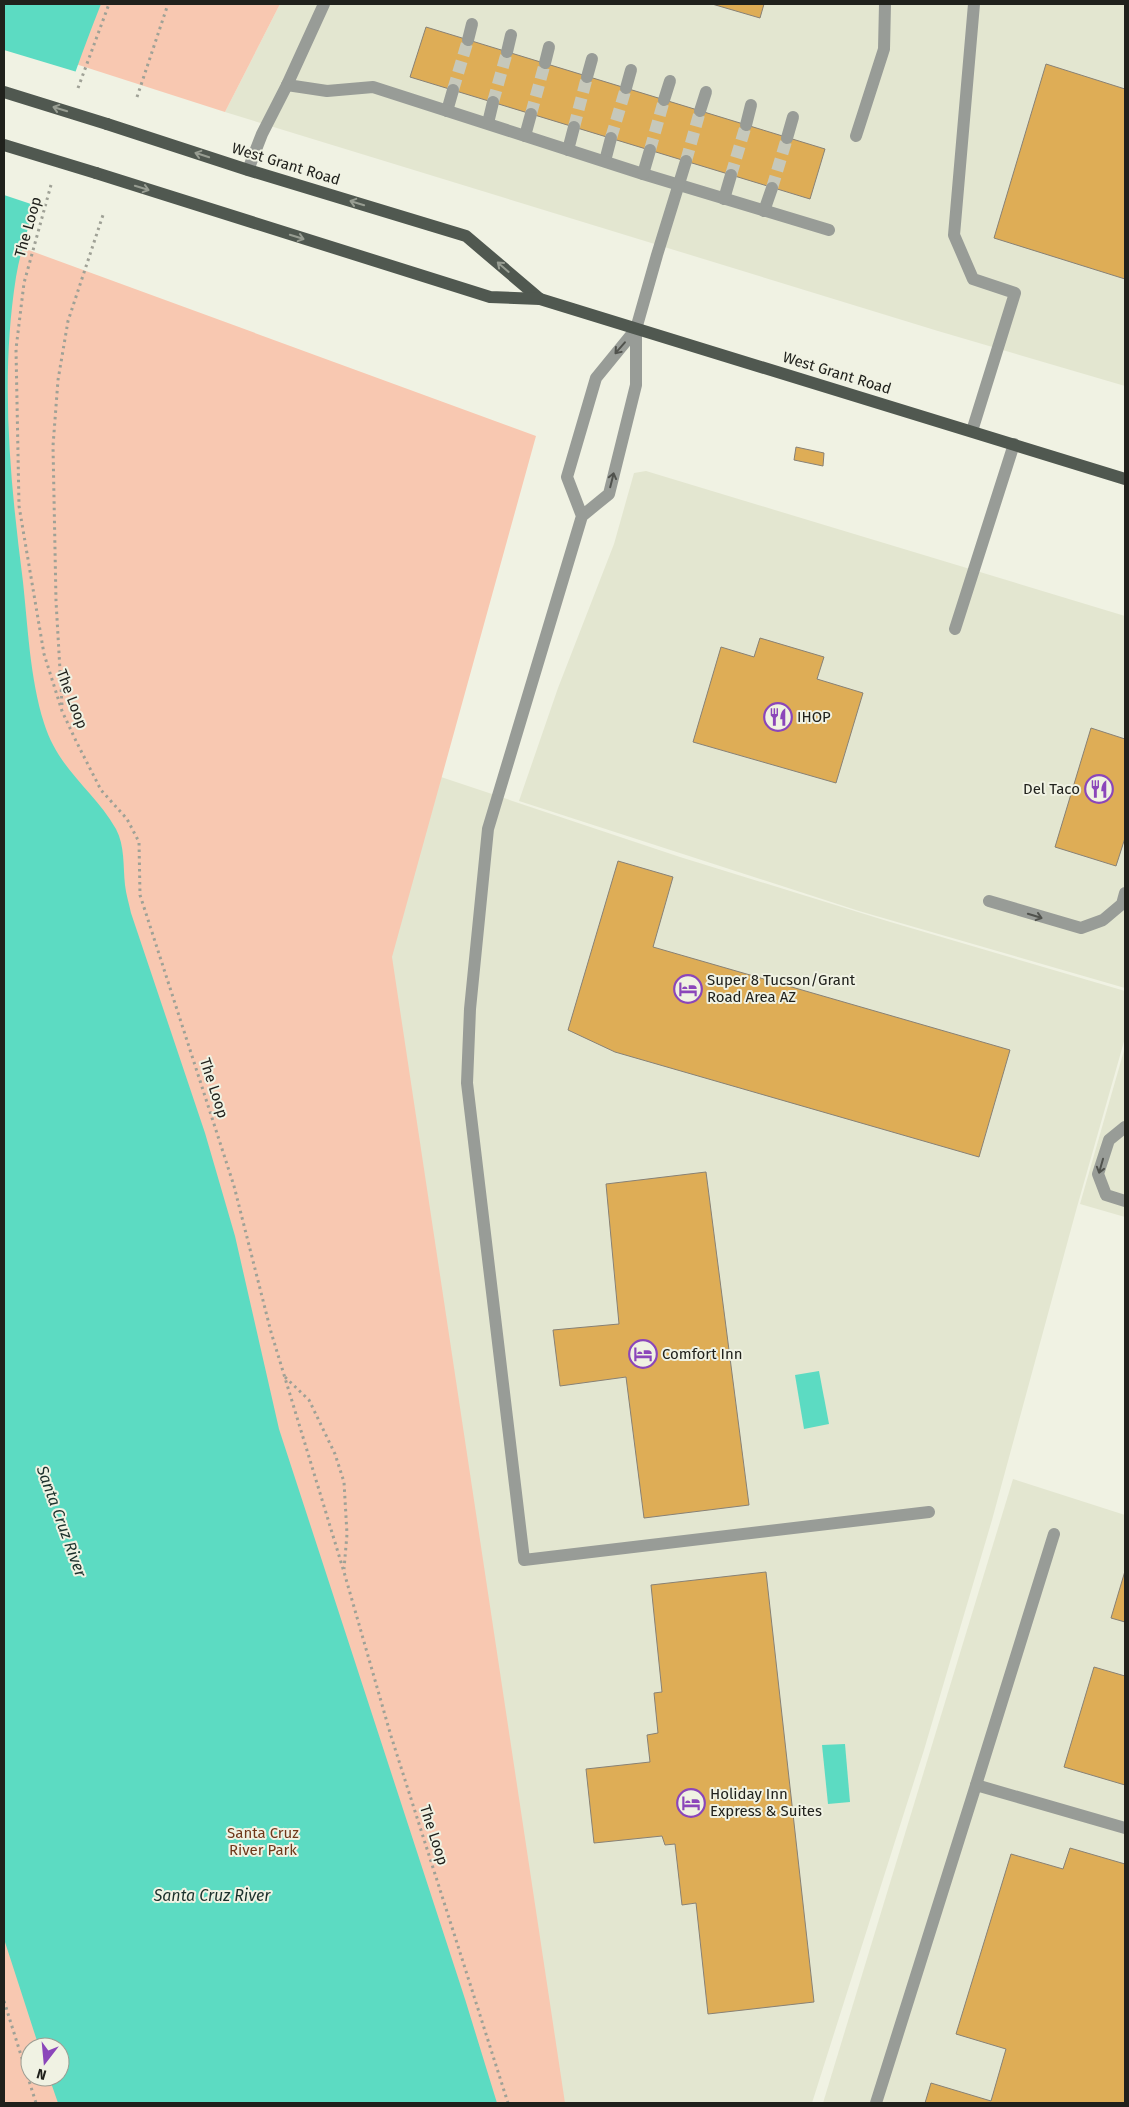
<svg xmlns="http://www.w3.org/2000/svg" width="1129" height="2107" font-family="'Fira Sans',sans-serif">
<rect width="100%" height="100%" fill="#f0f2e3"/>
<g fill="#e3e6d0">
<polygon points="280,4 1125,4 1125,386 938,331 225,112"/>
<polygon points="646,471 1125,616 1125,988 859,911 519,801 558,688 614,544 634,473"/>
<polygon points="426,772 680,857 887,921 1125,991 1125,1038 1077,1207 992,1520 924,1750 812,2103 549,2103 377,954"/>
<polygon points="1125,1047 1125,1217 1080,1204"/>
<polygon points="1013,1479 1125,1515 1125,2103 823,2103"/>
</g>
<g fill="#f8c8b1" fill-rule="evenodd">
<polygon points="4,4 280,4 225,112 4,41"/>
<path d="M4,241L536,436L392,957L565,2103H4ZM30,2047H60V2077H30Z"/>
</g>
<g fill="#5cdbc2">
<path d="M4,4H101C75,69 53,135 35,203C29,227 20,252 16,277C0,378 10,481 23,582C28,628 30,678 44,723C59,771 93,789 116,829C125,846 123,866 125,885C126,894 129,904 131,913L205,1133L235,1236L279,1429L465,1999L497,2103H58L49,2077H60V2047H39L4,1939Z"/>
<polygon points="819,1371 829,1424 804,1429 795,1375"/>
<polygon points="845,1744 850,1802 828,1804 822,1745"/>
</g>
<polygon fill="#f0f2e3" points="4,50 77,72 54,140 37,206 4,195"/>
<g fill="#dead56" stroke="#888175">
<polygon points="712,4 764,4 760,18"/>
<polygon points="426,27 825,149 810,199 410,77"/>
<polygon points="1046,64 1125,89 1125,279 994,238"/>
<polygon points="796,447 824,453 823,466 794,460"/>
<polygon points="760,638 824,657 817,679 863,693 836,783 693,742 721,647 754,657"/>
<polygon points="1091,728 1125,739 1125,838 1116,866 1055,847"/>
<polygon points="618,861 673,877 653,947 1010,1050 979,1157 615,1052 568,1030"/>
<polygon points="706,1172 749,1505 644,1518 626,1377 560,1386 553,1330 619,1324 606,1184"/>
<polygon points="1125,1571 1125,1622 1111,1618"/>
<polygon points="766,1572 814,2002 708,2014 696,1903 682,1905 675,1844 665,1845 662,1836 594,1843 586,1769 650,1762 647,1735 658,1733 654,1693 662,1692 651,1585"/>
<polygon points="1094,1667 1125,1676 1125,1785 1064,1767"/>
<polygon points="1070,1848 1125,1864 1125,2103 925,2103 931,2083 991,2101 1006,2049 956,2034 1011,1854 1063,1869"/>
</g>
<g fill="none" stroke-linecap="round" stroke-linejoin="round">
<g stroke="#c6c8bb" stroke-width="12" stroke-dasharray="12 6" stroke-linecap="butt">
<polyline points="453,90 468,40"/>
<polyline points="493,102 507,52"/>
<polyline points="531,114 545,63"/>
<polyline points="574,127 587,77"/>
<polyline points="611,138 626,88"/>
<polyline points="650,150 664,100"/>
<polyline points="686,161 700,111"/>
<polyline points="731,175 746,125"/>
<polyline points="772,188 787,138"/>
</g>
<g stroke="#9fa196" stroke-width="3" stroke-dasharray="2.5 4" stroke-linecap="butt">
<polyline points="78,88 109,4"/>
<polyline points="137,97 168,4"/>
<polyline points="51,185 24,283 16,349 19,506 44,654 62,711 76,741 101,790 127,819 139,842 140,895 234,1186 271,1332 344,1572 391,1736 508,2103"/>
<polyline points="62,705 56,601 53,446 58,380 68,321 103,215"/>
<polyline points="285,1377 309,1400 335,1454 344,1482 347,1534 344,1569"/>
<polyline points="4,2001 36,2103"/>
</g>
<g stroke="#989c97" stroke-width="12">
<polyline points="468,40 472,24"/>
<polyline points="507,52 511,35"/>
<polyline points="545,63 549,47"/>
<polyline points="587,77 592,59"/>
<polyline points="287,85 324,4"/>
<polyline points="626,88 631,70"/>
<polyline points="664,100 670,81"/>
<polyline points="447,111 453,90"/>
<polyline points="700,111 706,92"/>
<polyline points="488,123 493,102"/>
<polyline points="746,125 751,105"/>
<polyline points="525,136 531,114"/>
<polyline points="856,136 884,49 885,4"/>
<polyline points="787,138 793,117"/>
<polyline points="568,150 574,127"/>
<polyline points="605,161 611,138"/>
<polyline points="248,170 262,134 287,85 327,91 373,87 643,174 829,230"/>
<polyline points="643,174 650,150"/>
<polyline points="724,199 731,175"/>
<polyline points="764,211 772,188"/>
<polyline points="636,329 657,255 686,161"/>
<polyline points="972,431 1015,293 973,279 954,235 974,4"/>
<polyline points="582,516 567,477 596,378 636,329 636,385 609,494 582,516 488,829 470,1009 467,1083 524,1560 929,1512"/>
<polyline points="955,629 1014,444"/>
<polyline points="989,901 1081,928 1103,920 1122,904 1125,893"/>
<polyline points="1125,1127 1109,1140 1098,1174 1106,1195 1125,1201"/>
<polyline points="976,1785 1054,1534"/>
<polyline points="876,2103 976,1785 1125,1828"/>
</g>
<g stroke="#505850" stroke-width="12">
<polyline points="107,124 248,170 466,236 540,299"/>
<polyline points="96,173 490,297 540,299 1125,479"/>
</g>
<g stroke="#505850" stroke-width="12">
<polyline points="4,92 107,124"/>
<polyline points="4,145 96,173"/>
</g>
</g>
<defs><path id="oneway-shaft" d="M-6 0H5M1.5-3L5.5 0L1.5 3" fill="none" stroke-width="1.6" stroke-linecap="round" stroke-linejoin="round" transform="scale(1.25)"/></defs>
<g stroke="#989d92">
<use href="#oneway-shaft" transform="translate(60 109) rotate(-163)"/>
<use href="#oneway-shaft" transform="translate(202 155) rotate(-162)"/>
<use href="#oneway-shaft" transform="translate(142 188) rotate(17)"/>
<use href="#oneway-shaft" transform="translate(357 203) rotate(-163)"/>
<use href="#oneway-shaft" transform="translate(297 237) rotate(17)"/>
<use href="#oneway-shaft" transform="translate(503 267) rotate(-139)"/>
</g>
<g stroke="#50524d">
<use href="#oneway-shaft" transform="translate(620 348) rotate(131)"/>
<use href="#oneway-shaft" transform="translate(612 480) rotate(-76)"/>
<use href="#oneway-shaft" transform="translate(1035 916) rotate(17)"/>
<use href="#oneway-shaft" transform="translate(1101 1166) rotate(106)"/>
</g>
<defs>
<symbol id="restaurant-ring" viewBox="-11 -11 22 22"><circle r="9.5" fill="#f0f2e3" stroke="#8b46ba" stroke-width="1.5"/><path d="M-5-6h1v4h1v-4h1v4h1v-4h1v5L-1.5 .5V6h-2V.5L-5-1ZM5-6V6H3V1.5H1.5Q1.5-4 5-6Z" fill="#8b46ba"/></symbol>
<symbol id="hotel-ring" viewBox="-11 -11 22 22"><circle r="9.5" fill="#f0f2e3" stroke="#8b46ba" stroke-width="1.5"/><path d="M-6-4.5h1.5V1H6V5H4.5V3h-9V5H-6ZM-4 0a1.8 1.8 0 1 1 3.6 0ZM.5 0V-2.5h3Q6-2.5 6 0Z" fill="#8b46ba"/></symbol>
</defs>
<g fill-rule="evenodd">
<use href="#restaurant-ring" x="762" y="701" width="32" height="32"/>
<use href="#restaurant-ring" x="1083" y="773" width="32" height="32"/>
<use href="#hotel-ring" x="672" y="973" width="32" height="32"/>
<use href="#hotel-ring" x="627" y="1338" width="32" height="32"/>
<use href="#hotel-ring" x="675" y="1787" width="32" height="32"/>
</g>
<g text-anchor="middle" stroke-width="4" stroke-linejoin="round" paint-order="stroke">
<g font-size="15" fill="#20211c" stroke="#f0f2e3">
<text transform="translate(286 164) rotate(17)" y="5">West Grant Road</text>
<text transform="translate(28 227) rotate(-74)" y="5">The Loop</text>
<text transform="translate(837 373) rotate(17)" y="5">West Grant Road</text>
<text transform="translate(72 699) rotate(69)" y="5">The Loop</text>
<text transform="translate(214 1088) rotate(72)" y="5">The Loop</text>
<text transform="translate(434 1835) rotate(72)" y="5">The Loop</text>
</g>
<g font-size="15" fill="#20211c" stroke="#f0f2e3" text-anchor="start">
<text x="797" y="722">IHOP</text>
<text x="1080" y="794" text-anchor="end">Del Taco</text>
<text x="707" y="985">Super 8 Tucson/Grant<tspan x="707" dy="17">Road Area AZ</tspan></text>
<text x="662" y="1359">Comfort Inn</text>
<text x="710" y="1799">Holiday Inn<tspan x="710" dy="17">Express &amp; Suites</tspan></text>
</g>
<g font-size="15" fill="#6f381a" stroke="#f0f2e3">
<text x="263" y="1838">Santa Cruz<tspan x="263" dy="17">River Park</tspan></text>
</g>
<g font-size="16" font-style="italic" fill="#1a302b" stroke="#f0f2e3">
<text transform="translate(62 1521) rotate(70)" y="6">Santa Cruz River</text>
<text x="212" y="1901">Santa Cruz River</text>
</g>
</g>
<rect width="1129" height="2107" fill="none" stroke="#20211c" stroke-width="10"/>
<g transform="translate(45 2062) rotate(196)"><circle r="24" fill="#f0f2e3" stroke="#9d9e93"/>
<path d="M0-4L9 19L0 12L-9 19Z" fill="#8b46ba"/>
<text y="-8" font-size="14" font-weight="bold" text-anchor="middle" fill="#20211c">N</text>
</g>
</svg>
